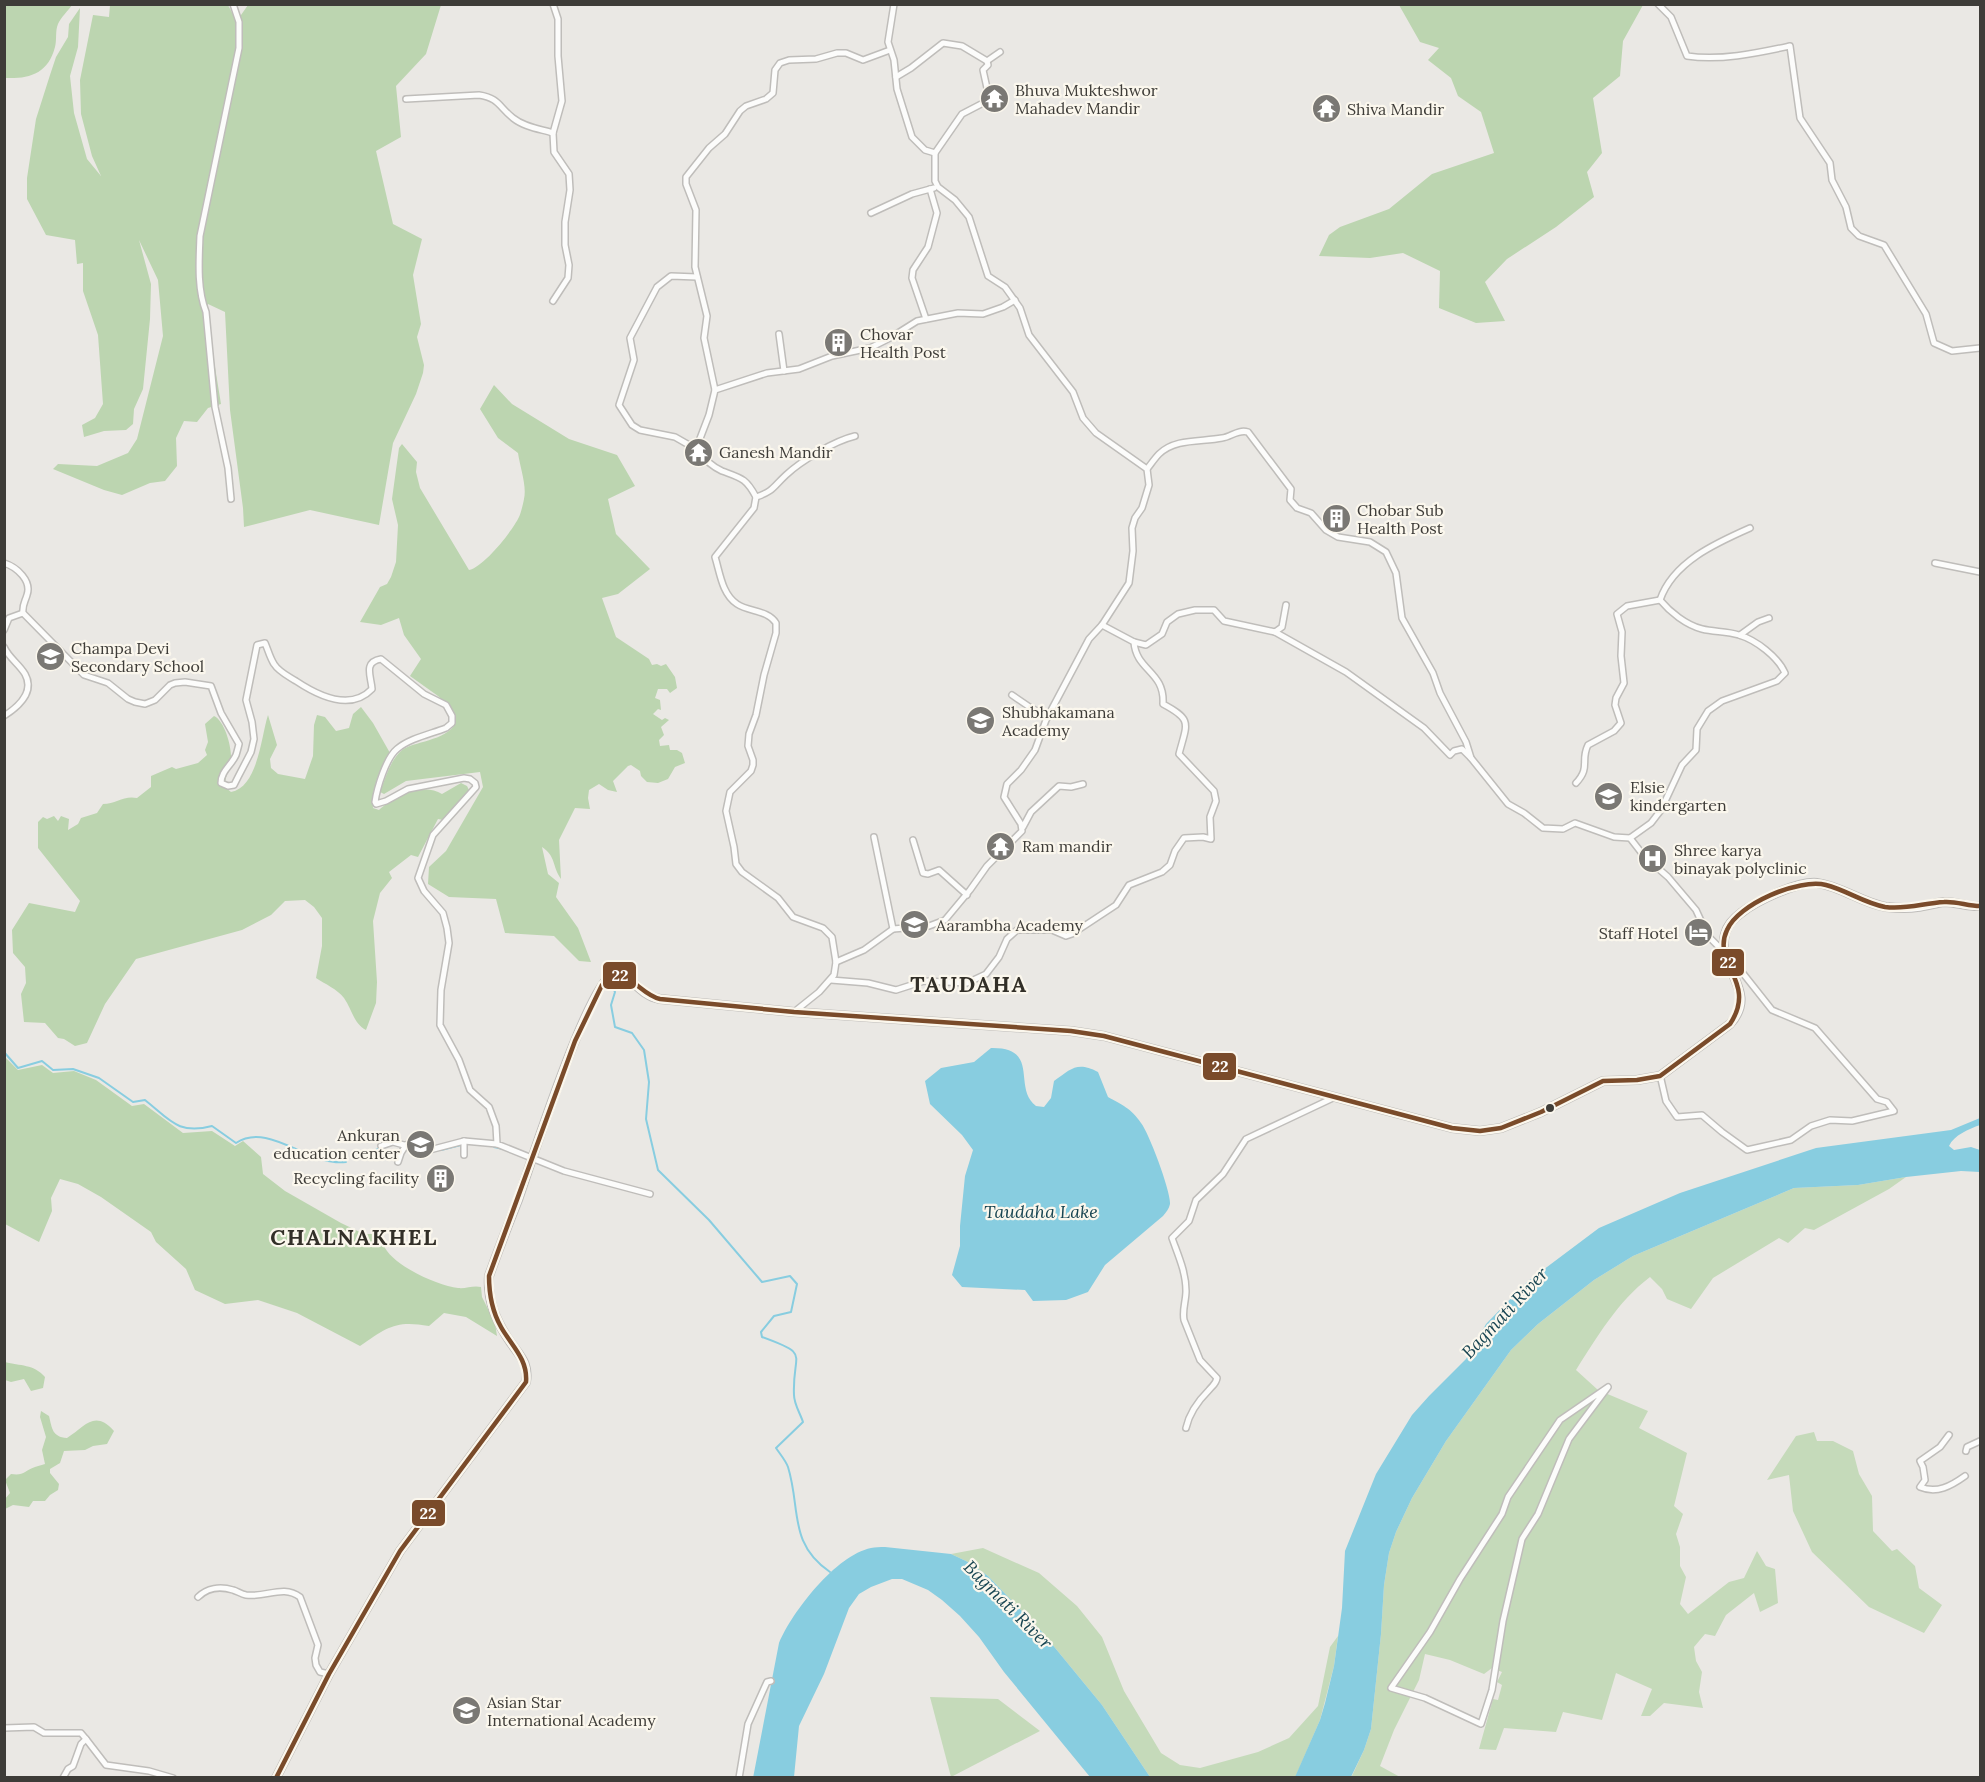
<svg xmlns="http://www.w3.org/2000/svg" width="1985" height="1782" font-family="Lora,serif">
<rect width="100%" height="100%" fill="#eae8e4"/>
<g fill="#c5daba">
<path d="M1906,1177L1889,1189L1814,1230L1805,1228L1788,1243L1779,1238L1713,1278L1691,1309L1667,1299L1662,1289L1650,1277C1618,1301 1597,1337 1576,1370L1598,1390L1648,1411L1639,1428L1687,1453L1674,1506L1683,1514L1676,1534L1680,1547V1566L1686,1577L1680,1604L1688,1614L1729,1582L1744,1578L1757,1551L1766,1566L1775,1569L1778,1603L1760,1612L1754,1593L1726,1615L1715,1636L1705,1634L1694,1647L1696,1661L1702,1672L1699,1692L1703,1708L1664,1703L1650,1716H1641L1652,1689L1616,1673L1602,1720L1563,1712L1556,1732L1504,1728L1496,1750L1479,1749L1493,1699L1498,1700L1502,1685L1497,1682L1502,1672L1492,1668L1484,1674L1450,1660L1425,1654L1419,1680L1394,1730L1380,1766L1400,1777L1351,1778L1364,1750L1371,1729L1381,1634L1384,1585L1389,1553L1396,1532L1412,1498L1446,1441L1511,1350L1538,1324L1594,1280L1633,1256L1794,1188L1858,1185Z"/>
<polygon points="1814,1432 1817,1441 1833,1441 1853,1451 1859,1474 1872,1496 1873,1531 1892,1551 1897,1549 1915,1566 1919,1588 1942,1605 1924,1633 1869,1607 1812,1552 1793,1511 1789,1475 1767,1480 1796,1436"/>
<polygon points="983,1548 1039,1573 1077,1606 1102,1637 1124,1691 1161,1753 1180,1765 1200,1768 1258,1752 1289,1738 1318,1706 1330,1647 1338,1636 1334,1666 1320,1720 1295,1778 1150,1777 1102,1705 1042,1632 988,1576 968,1562 951,1554"/>
<polygon points="930,1697 998,1699 1040,1731 951,1777"/>
</g>
<g fill="#bcd5b0">
<path d="M5,4L72,5C68,11 61,17 58,24C55,31 57,40 55,47C48,74 29,79 5,78Z"/>
<polygon points="110,5 228,5 239,26 241,15 248,5 441,5 426,54 396,86 401,137 376,151 393,224 422,239 413,275 421,324 417,337 424,365 423,373 416,394 393,443 379,525 310,510 244,527 243,508 230,410 225,312 208,304 206,312 221,404 208,408 197,422 184,421 176,438 177,466 165,481 150,483 122,495 104,490 53,469 58,464 97,466 128,453 137,439 163,336 158,280 139,240 151,284 150,319 143,389 134,409 133,424 126,430 104,431 84,437 82,425 95,418 103,404 98,335 83,291 83,263 77,264 75,240 46,235 27,199 27,178 36,119 50,75 56,57 68,37 69,24 80,8 78,47 70,76 74,113 87,159 101,176 92,156 81,114 80,80 93,15 109,17"/>
<polygon points="1399,5 1643,5 1623,41 1620,76 1593,98 1602,153 1587,172 1594,197 1556,227 1507,259 1485,282 1505,321 1476,323 1439,308 1440,271 1403,253 1370,258 1319,256 1329,235 1340,227 1389,209 1432,174 1494,153 1481,112 1458,96 1451,78 1428,60 1439,48 1420,42"/>
<path d="M494,385L512,404L569,439L617,455L635,486L608,499L616,534L650,569L618,594L602,598L616,637L649,659L652,665L657,664L661,666L666,664L675,677L677,688L670,693L667,689H658L655,698L660,700L661,710L658,709L653,714L662,720L665,718L669,720L661,727L664,735L659,740L660,746L669,745L670,750H677L682,753L685,763L675,767L668,779L658,783L647,782L641,776L640,771L631,765L628,766L613,781L617,792L608,790L599,784L589,790L588,798L590,809L575,808L559,840L561,879C552,866 556,856 542,847L548,874L559,883L556,897L578,928L591,962L579,961L554,936L505,933L496,899L449,897L428,884L429,867L446,851L483,787L480,772L406,781L384,794L380,792C385,779 389,764 399,753C409,741 440,743 454,726L453,710L438,696L410,676L421,659L404,635L399,618L381,625L360,622L380,587L387,584L391,577L396,562L398,525L392,499L399,448L402,444L417,462L416,472L420,488L469,570C484,567 513,530 519,517C521,513 523,504 524,499C527,486 520,467 518,453L498,438L480,409Z"/>
<path d="M361,707L373,723L390,753C379,769 372,788 373,808L379,810C394,796 423,782 442,794L461,783L467,786L469,790L467,794L443,820L438,819L418,857L411,855L389,872L392,878L380,893L373,921L377,982L376,1003L366,1030C353,1023 352,1009 344,998C337,989 325,984 316,978L322,946V918L314,907L305,900L285,901L271,915L242,930L136,959L105,1004L87,1043L75,1046L64,1039L58,1038L45,1023L24,1022L21,994L26,983L25,967L13,953L12,930L29,903L75,912L80,901L38,848V822L43,817L47,819L54,816L58,821L61,816L69,819L68,830L78,824L81,818L97,813L103,804C116,804 124,795 137,798L151,787V776L172,767L176,769L198,763L207,755L205,750L208,742L205,724L214,716C225,721 232,748 231,759C230,767 226,775 225,783V787L231,792C258,787 261,737 268,715L277,745L270,759L271,768L278,774L305,779L313,756L314,725L317,715L325,717L336,731L349,728L353,714Z"/>
<path d="M4,1056L18,1070L42,1065L53,1073L74,1071L96,1080L132,1106L144,1104L183,1133L212,1131L235,1146L243,1141L261,1157L263,1174L285,1191L341,1223L364,1234H381C382,1238 383,1244 385,1248C395,1266 438,1286 458,1288C466,1289 473,1285 481,1287L482,1297L495,1323L497,1336L466,1317L444,1313L429,1326C396,1320 387,1327 360,1346L297,1313L258,1300L225,1304L195,1290L186,1269L156,1242L151,1232L101,1197L78,1184L60,1179L51,1198L52,1211L39,1242L5,1224Z"/>
<path d="M5,1362C20,1366 34,1364 45,1377L43,1388L31,1391L24,1379L11,1382L5,1380Z"/>
<path d="M41,1411L49,1416C52,1428 52,1437 67,1438C85,1427 94,1409 114,1431L107,1444L93,1446L85,1450L64,1451L60,1463L50,1469V1473L59,1484L58,1490L50,1495L45,1501H33L29,1507L13,1505L5,1509V1499L10,1493L5,1480L11,1474C24,1476 24,1471 35,1467C38,1466 42,1465 45,1464L42,1450L46,1437L40,1417Z"/>
</g>
<g fill="#88cde0">
<path d="M991,1048C1041,1047 1012,1088 1036,1106L1044,1107L1051,1098L1054,1081C1071,1069 1077,1061 1098,1072L1108,1097C1122,1105 1131,1108 1141,1123C1149,1133 1171,1192 1170,1204C1169,1209 1166,1212 1163,1216L1105,1265L1088,1292L1066,1300L1033,1301L1025,1290L962,1287L952,1275L960,1246V1226L965,1176L973,1150L962,1135L930,1104L925,1081L941,1068L974,1062Z"/>
<path d="M1980,1118V1125C1969,1129 1954,1135 1949,1146L1954,1150L1971,1147L1980,1150V1172L1961,1171L1906,1177L1858,1185L1794,1188L1633,1256L1594,1280L1538,1324L1511,1350L1446,1441L1412,1498L1396,1532L1389,1553L1384,1585L1381,1634L1371,1729L1364,1750L1351,1777H1295L1320,1720L1325,1703L1334,1666L1342,1608L1345,1551L1376,1474L1412,1415L1429,1396L1466,1359L1486,1324L1527,1282L1599,1228L1680,1193L1816,1148L1951,1130Z"/>
<path d="M885,1547L951,1554L968,1562L988,1576L1042,1632L1102,1705L1150,1777H1090L1004,1672L979,1637L960,1616L942,1600L928,1590L902,1579H892L871,1587L859,1594L849,1608L824,1674L799,1726L794,1777L753,1778L779,1643C792,1612 836,1555 871,1548C875,1547 880,1547 885,1547Z"/>
</g>
<g fill="none" stroke-linecap="round" stroke-linejoin="round">
<g stroke="#88cde0" stroke-width="2">
<path d="M610,981L615,992L611,1005L615,1027L632,1033L644,1050L649,1082L646,1119L658,1170L709,1220L762,1282L790,1276L797,1284L791,1312L774,1316L761,1332L762,1337C812,1355 792,1352 794,1395C794,1404 800,1413 803,1422L776,1448C780,1454 786,1461 788,1467C801,1509 788,1543 830,1572"/>
<path d="M4,1052L18,1068L42,1061L53,1070L73,1069L99,1078L133,1102L145,1100C170,1120 178,1135 212,1126L236,1143C269,1121 309,1167 346,1162"/>
<polyline points="494,1147 503,1149"/>
<polyline points="441,1150 461,1145"/>
<polyline points="353,1159 381,1148"/>
</g>
<defs>
<g id="minor">
<path d="M1658,4L1671,17L1687,56C1721,61 1757,53 1790,46L1800,118L1830,163L1832,180L1846,207L1851,228L1859,236L1884,245L1926,314L1934,343L1952,351L1980,348"/>
<polyline points="896,77 911,68 943,43 962,46 987,61 1000,52"/>
<path d="M406,99L479,95C499,98 499,107 513,118C524,127 540,129 553,133"/>
<polyline points="935,153 962,114 987,101 989,97 983,70 988,65 987,61"/>
<polyline points="871,213 912,194 934,188"/>
<polyline points="553,301 568,278 569,265 565,245 565,222 570,190 569,174 554,152 553,133 562,101 558,56 558,19 553,4"/>
<polyline points="926,319 912,278 913,270 928,247 937,213 930,189"/>
<polyline points="779,334 784,371"/>
<polyline points="715,390 704,338 707,316 695,267 696,210 686,184 686,177 709,148 725,134 740,111 746,106 766,99 773,93 775,70 780,63 789,60 816,59 837,53 846,53 863,60 890,50"/>
<polyline points="696,449 675,437 640,430 632,425 619,405 634,360 630,338 657,287 671,276 697,277"/>
<path d="M1147,469C1151,464 1155,458 1159,454C1175,438 1202,442 1222,438C1231,437 1238,429 1248,432L1291,489L1290,500L1297,508L1311,513L1326,530L1338,537L1370,542L1386,552L1396,573L1402,618L1433,673L1440,693L1466,742L1471,758L1508,804L1524,813L1543,828L1563,829L1575,823L1614,837L1630,838L1644,856L1668,877L1696,910L1708,936L1725,953"/>
<path d="M756,497C774,491 773,487 786,475C801,461 834,441 855,436"/>
<path d="M231,499L228,468L215,407L206,312C197,289 199,261 200,236L239,48V22L233,4"/>
<path d="M4,563C17,567 32,581 27,595C25,602 22,605 23,613L84,675L108,683L128,699L135,702L145,704L155,700L170,685L175,683L185,682L211,686L221,713L239,744C238,748 237,752 236,755C231,766 221,771 221,783L228,786L234,785L238,777L251,752L254,739L252,722L246,700L257,645L265,643C268,650 270,658 274,664C279,672 288,676 296,681C317,695 350,712 372,689C371,676 363,662 381,659L424,694L446,705L452,716V723L446,728C431,734 410,738 397,749C386,758 377,788 375,802L376,804L386,801L408,789L464,778L470,779L475,783L476,787L433,835L418,878L424,891L443,913L447,928L449,943L441,990L440,1025L459,1060L470,1090L489,1107L496,1126L497,1144L564,1171L650,1194"/>
<polyline points="1935,563 1980,572"/>
<polyline points="4,630 9,618 23,613"/>
<polyline points="1275,632 1346,672 1424,728 1450,755 1454,751 1462,749 1471,758"/>
<polyline points="1740,635 1758,622 1769,618"/>
<polyline points="1134,642 1146,645 1162,634 1167,622 1178,614 1195,610 1214,610 1224,621 1275,632 1282,627 1286,605"/>
<path d="M4,647C9,658 19,664 25,674C35,692 18,707 4,716"/>
<polyline points="1012,695 1031,708 1048,716"/>
<path d="M1576,783C1591,767 1580,761 1588,745L1614,731L1621,723L1615,705L1616,698L1624,683L1621,656L1622,632L1617,614L1627,606L1660,600"/>
<polyline points="1023,827 1031,812 1059,786 1071,787 1083,784"/>
<polyline points="874,837 893,929"/>
<path d="M1630,838L1651,823L1661,810L1682,765L1696,750L1697,729L1708,711L1722,701L1777,681L1785,673C1778,657 1756,640 1739,635C1727,631 1714,632 1702,629C1686,625 1670,612 1660,600C1673,562 1716,543 1750,528"/>
<polyline points="913,840 923,873 928,874 939,870 967,895"/>
<polyline points="836,962 864,950 893,929 929,926 945,920 970,890 987,866 1022,831 1021,824 1004,797 1007,784 1021,770 1035,750 1046,720 1089,639 1102,625 1129,583 1133,551 1132,528 1135,518 1142,508 1149,485 1147,469 1096,433 1083,418 1073,392 1029,335 1020,308 1005,287 988,276 969,217 955,200 938,187 935,181 935,153 925,150 912,137 897,89 894,60 888,42 894,4"/>
<path d="M831,980L868,983L896,990L924,981L967,983L986,974L999,957L1007,939L1017,930H1052L1066,936L1072,934L1116,905L1129,885L1162,872L1170,865L1175,851L1184,838L1203,837L1211,839L1210,817L1216,801L1214,791L1179,754C1187,723 1193,720 1163,704C1165,671 1136,671 1134,642L1102,625"/>
<path d="M794,1012L819,992L834,975L836,962L832,937L823,928L793,917L778,898L742,872L736,864L734,847L726,811L730,792L751,771L753,765V760L748,746L749,734L756,715L764,675L776,633V623C768,610 749,612 737,604C722,594 720,573 715,557L754,508L756,497C746,478 741,478 722,471C711,466 703,458 696,449L709,415L715,390L767,373L799,369L832,356L870,348L890,338L917,321L958,313L983,314L1003,307L1015,300"/>
<polyline points="1660,1075 1666,1101 1677,1117 1702,1115 1722,1132 1747,1150 1791,1140 1811,1126 1830,1120 1852,1121 1894,1111 1887,1102 1877,1099 1815,1028 1772,1010 1734,962 1728,962"/>
<polyline points="381,1146 393,1142 426,1151 464,1141 497,1144"/>
<polyline points="464,1155 464,1141"/>
<polyline points="398,1162 401,1153 406,1145"/>
<polygon points="1608,1387 1569,1439 1538,1514 1522,1539 1503,1621 1492,1690 1481,1724 1425,1698 1391,1688 1430,1632 1460,1579 1502,1514 1508,1497 1560,1420"/>
<path d="M1186,1428C1189,1414 1199,1400 1209,1390C1213,1385 1216,1384 1217,1378L1200,1360L1184,1320C1182,1310 1186,1301 1186,1291C1186,1272 1178,1255 1172,1238L1189,1221L1196,1200L1223,1174L1246,1139L1333,1098"/>
<path d="M1949,1435L1940,1447L1920,1461L1923,1467L1925,1480L1920,1487C1937,1494 1951,1486 1965,1476"/>
<polyline points="1966,1451 1967,1447 1980,1441"/>
<path d="M198,1597C207,1588 220,1586 233,1590C237,1591 241,1594 246,1595C266,1598 283,1584 300,1597L318,1645L315,1658L316,1665L320,1672L329,1674"/>
<polyline points="4,1728 34,1727 44,1733 81,1733 86,1739 81,1744 73,1766 68,1769 63,1778"/>
<polyline points="86,1739 106,1765 149,1771 173,1778"/>
<polyline points="739,1778 748,1724 767,1682 771,1681"/>
</g>
<path id="secondary" d="M276,1778L329,1674L400,1551L526,1382C529,1364 521,1357 511,1343C497,1323 487,1302 489,1276C498,1251 508,1225 518,1200C529,1168 589,982 612,975C625,971 638,989 647,994C651,997 655,998 660,999L794,1012L1071,1031L1104,1036L1452,1128L1480,1131L1501,1128L1541,1112L1603,1081L1637,1080L1660,1076L1730,1024C1760,991 1716,969 1725,934C1727,926 1734,918 1741,913C1756,901 1798,881 1817,883C1841,886 1862,903 1886,907C1896,908 1907,909 1917,907C1926,906 1936,903 1944,902C1957,902 1968,907 1980,906"/>
</defs>
<use href="#minor" stroke="#bfbdba" stroke-width="8"/>
<use href="#secondary" stroke="#bfbdba" stroke-width="10"/>
<use href="#minor" stroke="#fcfcfb" stroke-width="5"/>
<use href="#secondary" stroke="#fcfcfb" stroke-width="8"/>
<defs>
<path id="bus-1" d="M276,1778L329,1674L400,1551L526,1382C528,1359 511,1345 501,1327C492,1311 489,1294 489,1276L575,1041L602,985L612,975C631,973 642,995 660,999L794,1012L1071,1031L1104,1036L1452,1128L1480,1131L1501,1128L1541,1112L1603,1081L1637,1080L1660,1076L1730,1024C1758,982 1711,964 1727,930C1738,904 1799,878 1826,885C1846,890 1864,903 1885,907C1906,910 1924,903 1944,902C1956,901 1968,906 1980,906"/>
</defs>
<use href="#bus-1" stroke="#fbf7ed" stroke-width="9"/>
<use href="#bus-1" stroke="#7a4b2a" stroke-width="4.5"/>
</g>
<defs>
<symbol id="temple-disc" viewBox="-11 -11 22 22"><circle r="9.5" fill="#7a7874" stroke="#fbf7ed"/><path d="M0-6L5-2H3V0L6.5 2.5H4V6H1.5V3h-3V6H-4V2.5H-6.5L-3 0V-2H-5Z" fill="#fff"/></symbol>
<symbol id="building-disc" viewBox="-11 -11 22 22"><circle r="9.5" fill="#7a7874" stroke="#fbf7ed"/><path d="M-4-6H4V6H1V3H-1V6H-4ZM-2.5-4.3h1.7v1.8h-1.7ZM.8-4.3h1.7v1.8H.8ZM-2.5-1h1.7V.8h-1.7ZM.8-1h1.7V.8H.8Z" fill="#fff"/></symbol>
<symbol id="school-disc" viewBox="-11 -11 22 22"><circle r="9.5" fill="#7a7874" stroke="#fbf7ed"/><path d="M0-5L7-2L0 1L-7-2ZM-4 1L0 2.5L4 1V4Q0 6-4 4Z" fill="#fff"/></symbol>
<symbol id="hospital-disc" viewBox="-11 -11 22 22"><circle r="9.5" fill="#7a7874" stroke="#fbf7ed"/><path d="M-5-5h3v3.5h4V-5h3V5h-3V1.5h-4V5h-3Z" fill="#fff"/></symbol>
<symbol id="hotel-disc" viewBox="-11 -11 22 22"><circle r="9.5" fill="#7a7874" stroke="#fbf7ed"/><path d="M-6-4.5h1.5V1H6V5H4.5V3h-9V5H-6ZM-4 0a1.8 1.8 0 1 1 3.6 0ZM.5 0V-2.5h3Q6-2.5 6 0Z" fill="#fff"/></symbol>
</defs>
<g fill-rule="evenodd">
<use href="#temple-disc" x="978" y="82" width="33" height="33"/>
<use href="#temple-disc" x="1310" y="92" width="33" height="33"/>
<use href="#building-disc" x="822" y="326" width="33" height="33"/>
<use href="#temple-disc" x="682" y="436" width="33" height="33"/>
<use href="#building-disc" x="1320" y="502" width="33" height="33"/>
<use href="#school-disc" x="34" y="640" width="33" height="33"/>
<use href="#school-disc" x="964" y="704" width="33" height="33"/>
<use href="#school-disc" x="1592" y="780" width="33" height="33"/>
<use href="#temple-disc" x="984" y="830" width="33" height="33"/>
<use href="#hospital-disc" x="1636" y="842" width="33" height="33"/>
<use href="#school-disc" x="898" y="908" width="33" height="33"/>
<use href="#hotel-disc" x="1682" y="916" width="33" height="33"/>
<use href="#school-disc" x="404" y="1128" width="33" height="33"/>
<use href="#building-disc" x="424" y="1162" width="33" height="33"/>
<use href="#school-disc" x="450" y="1694" width="33" height="33"/>
</g>
<circle fill="#3e3c38" stroke="#fbf7ed" stroke-width="2" cx="1550" cy="1108" r="5"/>
<g text-anchor="middle" stroke-width="4.5" stroke-linejoin="round" paint-order="stroke">
<g font-size="16" fill="#3e3c38" stroke="#fbf7ed" text-anchor="start">
<text x="1015" y="96">Bhuva Mukteshwor<tspan x="1015" dy="18">Mahadev Mandir</tspan></text>
<text x="1347" y="115">Shiva Mandir</text>
<text x="860" y="340">Chovar<tspan x="860" dy="18">Health Post</tspan></text>
<text x="719" y="458">Ganesh Mandir</text>
<text x="1357" y="516">Chobar Sub<tspan x="1357" dy="18">Health Post</tspan></text>
<text x="71" y="654">Champa Devi<tspan x="71" dy="18">Secondary School</tspan></text>
<text x="1002" y="718">Shubhakamana<tspan x="1002" dy="18">Academy</tspan></text>
<text x="1630" y="793">Elsie<tspan x="1630" dy="18">kindergarten</tspan></text>
<text x="1022" y="852">Ram mandir</text>
<text x="1674" y="856">Shree karya<tspan x="1674" dy="18">binayak polyclinic</tspan></text>
<text x="936" y="931">Aarambha Academy</text>
<text x="1678" y="939" text-anchor="end">Staff Hotel</text>
<text x="400" y="1141" text-anchor="end">Ankuran<tspan x="400" dy="18">education center</tspan></text>
<text x="419" y="1184" text-anchor="end">Recycling facility</text>
<text x="487" y="1708">Asian Star<tspan x="487" dy="18">International Academy</tspan></text>
</g>
<g font-size="18" font-style="italic" fill="#184552" stroke="#fbf7ed">
<text x="1041" y="1218">Taudaha Lake</text>
<text transform="translate(1505 1313) rotate(-47)" y="6">Bagmati River</text>
<text transform="translate(1008 1605) rotate(45)" y="6">Bagmati River</text>
</g>
<g font-size="22" font-weight="bold" letter-spacing="1.5" fill="#322f28" stroke="#fbf7ed">
<text x="969" y="992">TAUDAHA</text>
<text x="354" y="1245">CHALNAKHEL</text>
</g>
</g>
<g stroke="#fbf7ed" stroke-width="2">
<rect x="1711" y="948" width="34" height="29" rx="6" fill="#7a4b2a"/>
<rect x="602" y="961" width="35" height="29" rx="6" fill="#7a4b2a"/>
<rect x="1202" y="1052" width="35" height="29" rx="6" fill="#7a4b2a"/>
<rect x="411" y="1499" width="35" height="28" rx="6" fill="#7a4b2a"/>
</g>
<g font-size="16" text-anchor="middle" font-weight="bold" fill="#fff">
<text x="1728" y="968">22</text>
<text x="620" y="981">22</text>
<text x="1220" y="1072">22</text>
<text x="428" y="1519">22</text>
</g>
<rect width="1985" height="1782" fill="none" stroke="#3e3c38" stroke-width="12"/>
</svg>
